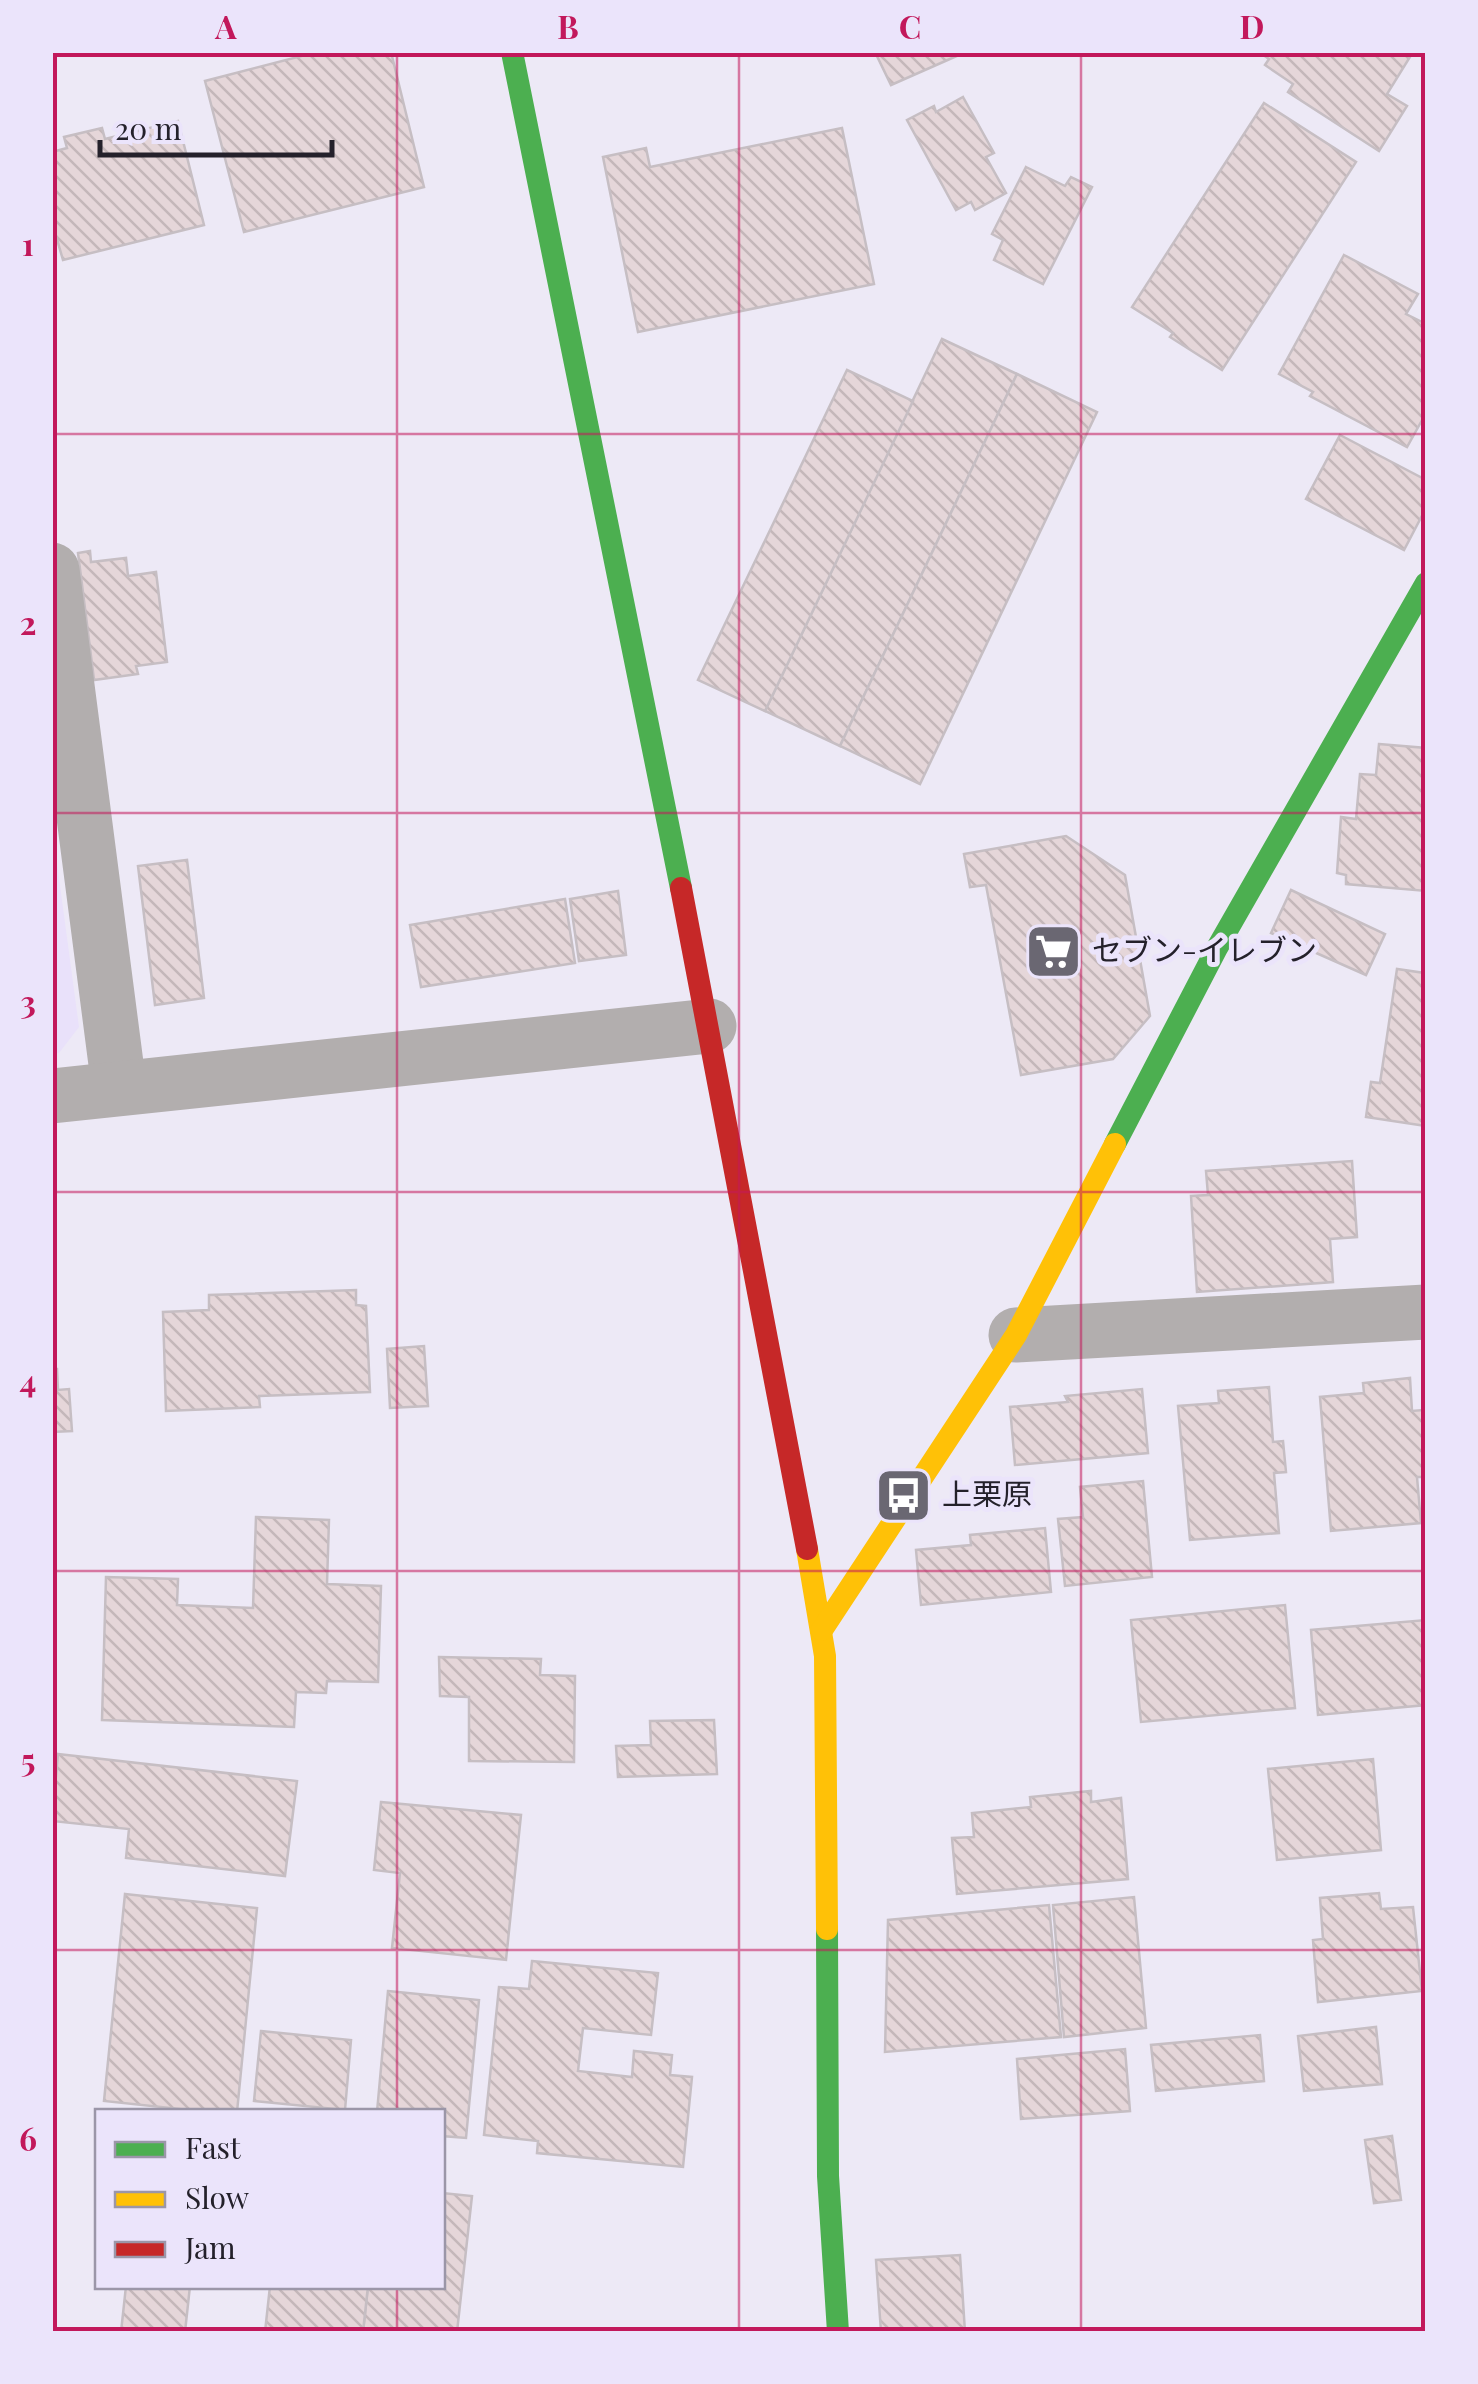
<svg xmlns="http://www.w3.org/2000/svg" width="1478" height="2384" font-family="'Playfair Display','Noto Sans JP',serif">
<defs>
<pattern id="building-back-hatch" width="6" height="6" patternUnits="userSpaceOnUse" patternTransform="scale(2.5)"><rect width="6" height="6" fill="#e5d6d9"/><path d="M-1 5l2 2M0 0l6 6M5-1l2 2" fill="none" stroke="#c4b7ba"/></pattern>
</defs>
<rect width="100%" height="100%" fill="#ede9f6"/>
<polygon fill="#e9e1fa" points="52,826 79,1027 59,1053 53,1054"/>
<g fill="url(#building-back-hatch)" stroke="#c6bec3" stroke-width="2.5">
<polygon points="317,52 391,52 424,187 244,232 205,81"/>
<polygon points="875,52 958,52 959,55 891,85"/>
<polygon points="1259,52 1413,52 1387,94 1407,106 1379,151 1288,92 1293,84 1265,65 1269,59"/>
<polygon points="963,97 994,153 986,157 1006,193 975,210 971,202 956,210 907,120 934,106 936,112"/>
<polygon points="1264,103 1356,162 1222,370 1170,337 1173,333 1132,307"/>
<polygon points="178,121 204,225 63,260 52,222 52,152 67,148 64,137 102,128 105,139"/>
<polygon points="842,128 874,284 638,332 603,157 646,148 650,167"/>
<polygon points="1026,167 1065,186 1071,177 1092,187 1043,284 994,260 1003,240 992,234"/>
<polygon points="1344,255 1418,294 1406,314 1426,324 1426,413 1407,447 1310,396 1313,392 1279,374"/>
<polygon points="942,339 1017,374 840,746 765,711"/>
<polygon points="847,370 913,401 765,711 698,680"/>
<polygon points="1017,374 1097,412 920,784 840,746"/>
<polygon points="1340,435 1426,480 1426,508 1404,550 1306,499"/>
<polygon points="90,551 91,562 126,558 128,576 156,572 167,662 136,666 138,674 94,680 78,553"/>
<polygon points="1379,744 1426,748 1426,891 1346,884 1346,875 1337,873 1341,817 1356,819 1360,774 1376,775"/>
<polygon points="1066,836 1125,875 1150,1016 1113,1059 1021,1075 986,885 970,887 964,854"/>
<polygon points="187,860 204,998 155,1005 138,866"/>
<polygon points="1291,890 1385,934 1366,975 1271,933"/>
<polygon points="618,891 626,955 579,961 570,899"/>
<polygon points="565,899 575,963 421,987 410,925"/>
<polygon points="1426,967 1426,1126 1366,1117 1371,1082 1380,1083 1397,969 1425,973"/>
<polygon points="1352,1161 1357,1237 1330,1239 1333,1282 1197,1292 1191,1196 1208,1195 1206,1171"/>
<polygon points="356,1290 356,1305 366,1306 370,1392 259,1396 260,1407 166,1411 163,1312 209,1310 209,1295"/>
<polygon points="424,1346 428,1406 390,1408 387,1349"/>
<polygon points="52,1369 57,1369 58,1390 69,1389 72,1431 52,1432"/>
<polygon points="1410,1378 1412,1411 1423,1410 1426,1440 1426,1477 1417,1477 1421,1523 1331,1531 1320,1397 1364,1393 1363,1383"/>
<polygon points="1269,1387 1273,1442 1283,1441 1286,1472 1274,1473 1279,1533 1190,1540 1178,1406 1219,1403 1218,1391"/>
<polygon points="1142,1389 1148,1453 1015,1465 1010,1407 1068,1402 1065,1396"/>
<polygon points="1143,1481 1152,1577 1065,1586 1058,1519 1083,1517 1080,1487"/>
<polygon points="256,1517 329,1520 327,1584 381,1586 378,1682 327,1681 326,1693 296,1692 294,1727 102,1720 106,1577 178,1579 177,1605 253,1608"/>
<polygon points="1045,1528 1051,1592 921,1605 916,1550 971,1545 970,1535"/>
<polygon points="1285,1605 1295,1708 1141,1722 1131,1620"/>
<polygon points="1426,1620 1426,1705 1318,1715 1311,1630"/>
<polygon points="439,1657 541,1659 540,1675 575,1676 574,1762 469,1761 469,1697 440,1696"/>
<polygon points="714,1720 717,1774 618,1777 616,1746 651,1745 650,1721"/>
<polygon points="58,1754 297,1781 285,1876 126,1858 129,1829 52,1821"/>
<polygon points="1373,1759 1381,1850 1277,1860 1268,1769"/>
<polygon points="1091,1791 1091,1802 1121,1798 1128,1879 957,1894 952,1838 974,1837 972,1813 1031,1807 1030,1797"/>
<polygon points="381,1802 521,1815 506,1960 392,1948 400,1873 374,1870"/>
<polygon points="1379,1893 1381,1909 1413,1907 1422,1991 1318,2002 1313,1940 1323,1939 1320,1898"/>
<polygon points="125,1894 257,1908 237,2112 208,2112 104,2101"/>
<polygon points="1134,1897 1146,2028 1064,2037 1053,1905"/>
<polygon points="1049,1905 1061,2037 885,2052 888,1920"/>
<polygon points="532,1961 658,1973 651,2035 583,2028 578,2071 632,2077 634,2051 672,2055 670,2075 692,2077 683,2167 537,2153 538,2141 484,2135 499,1987 529,1989"/>
<polygon points="388,1991 479,2000 466,2138 442,2136 442,2112 377,2112"/>
<polygon points="1376,2027 1382,2084 1304,2091 1298,2036"/>
<polygon points="261,2031 351,2040 345,2110 254,2101"/>
<polygon points="1260,2035 1264,2081 1156,2091 1151,2045"/>
<polygon points="1125,2049 1130,2111 1021,2119 1017,2059"/>
<polygon points="1392,2136 1401,2200 1374,2203 1365,2140"/>
<polygon points="442,2193 472,2196 457,2332 363,2332 368,2286 442,2286"/>
<polygon points="960,2255 965,2332 881,2332 876,2260"/>
<polygon points="126,2286 190,2286 185,2332 121,2332"/>
<polygon points="270,2286 368,2286 363,2332 265,2332"/>
</g>
<g fill="none" stroke-linecap="round" stroke-linejoin="round">
<g stroke="#b2aeae" stroke-width="55">
<polyline points="52,570 119,1087"/>
<polyline points="52,1096 709,1026"/>
<polyline points="1016,1335 1426,1312"/>
</g>
<g stroke="#4caf50" stroke-width="22">
<polyline points="512,52 681,888"/>
<polyline points="1115,1144 1217,948 1426,583"/>
<polyline points="827,1929 828,2176 838,2332"/>
</g>
<g stroke="#ffc107" stroke-width="22">
<polyline points="807,1549 825,1656 827,1929"/>
<polyline points="822,1630 1016,1335 1115,1144"/>
</g>
<polyline stroke="#c62828" stroke-width="22" points="681,888 807,1549"/>
</g>
<path fill="none" stroke="#c2185b" stroke-width="2.5" stroke-opacity="0.55" d="M397,52V2112M739,52V2332M1081,52V2332M52,434H1426M52,813H1426M52,1192H1426M52,1571H1426M52,1950H1426M397,2286V2332"/>
<defs>
<symbol id="supermarket-square" viewBox="-11 -11 22 22"><rect x="-9" y="-9" width="18" height="18" rx="4" fill="#6a6772" stroke="#ebe4fb"/><path d="M-6-5.5h2.5l.6 2H6L4.5 2H-2.5L-4.4-4H-6ZM-1.5 3.2a1.3 1.3 0 1 0 .1 0ZM3 3.2a1.3 1.3 0 1 0 .1 0Z" fill="#fff"/></symbol>
<symbol id="bus-square" viewBox="-11 -11 22 22"><rect x="-9" y="-9" width="18" height="18" rx="4" fill="#6a6772" stroke="#ebe4fb"/><path d="M-5-6H5V4H4V6H2V4H-2V6H-4V4H-5ZM-3.5-4V0h7V-4ZM-3.5 1.2v1.5H-2V1.2ZM2 1.2v1.5H3.5V1.2Z" fill="#fff"/></symbol>
</defs>
<g fill-rule="evenodd">
<use href="#supermarket-square" x="1022" y="920" width="63" height="63"/>
<use href="#bus-square" x="872" y="1464" width="63" height="63"/>
</g>
<g text-anchor="middle" stroke-width="10" stroke-linejoin="round" paint-order="stroke">
<g font-size="30" fill="#24212b" stroke="#ebe4fb" text-anchor="start">
<text x="1092" y="961">セブン-イレブン</text>
<text x="942" y="1505">上栗原</text>
</g>
</g>
<rect width="1478" height="2384" fill="none" stroke="#ebe4fb" stroke-width="110"/>
<rect x="95" y="2109" width="350" height="180" fill="#ebe4fb" stroke="#9b96a8" stroke-width="2.5"/>
<rect x="115" y="2142" width="50" height="15" fill="#4caf50" stroke="#9b96a8" stroke-width="2.5"/>
<text x="185" y="2159" font-size="30" fill="#24212b">Fast</text>
<rect x="115" y="2192" width="50" height="15" fill="#ffc107" stroke="#9b96a8" stroke-width="2.5"/>
<text x="185" y="2209" font-size="30" fill="#24212b">Slow</text>
<rect x="115" y="2242" width="50" height="15" fill="#c62828" stroke="#9b96a8" stroke-width="2.5"/>
<text x="185" y="2259" font-size="30" fill="#24212b">Jam</text>
<path d="M100 140v15h232v-15" fill="none" stroke="#24212b" stroke-width="5"/>
<text x="115" y="140" font-size="30" fill="#24212b" stroke="#ebe4fb" stroke-width="8" paint-order="stroke">20 m</text>
<rect x="55" y="55" width="1368" height="2274" fill="none" stroke="#c2185b" stroke-width="4"/>
<g font-size="32" text-anchor="middle" font-weight="bold" fill="#c2185b">
<text x="226" y="39">A</text>
<text x="568" y="39">B</text>
<text x="910" y="39">C</text>
<text x="1252" y="39">D</text>
<text x="28" y="256">1</text>
<text x="28" y="635">2</text>
<text x="28" y="1014">3</text>
<text x="28" y="1393">4</text>
<text x="28" y="1772">5</text>
<text x="28" y="2151">6</text>
</g>
</svg>
